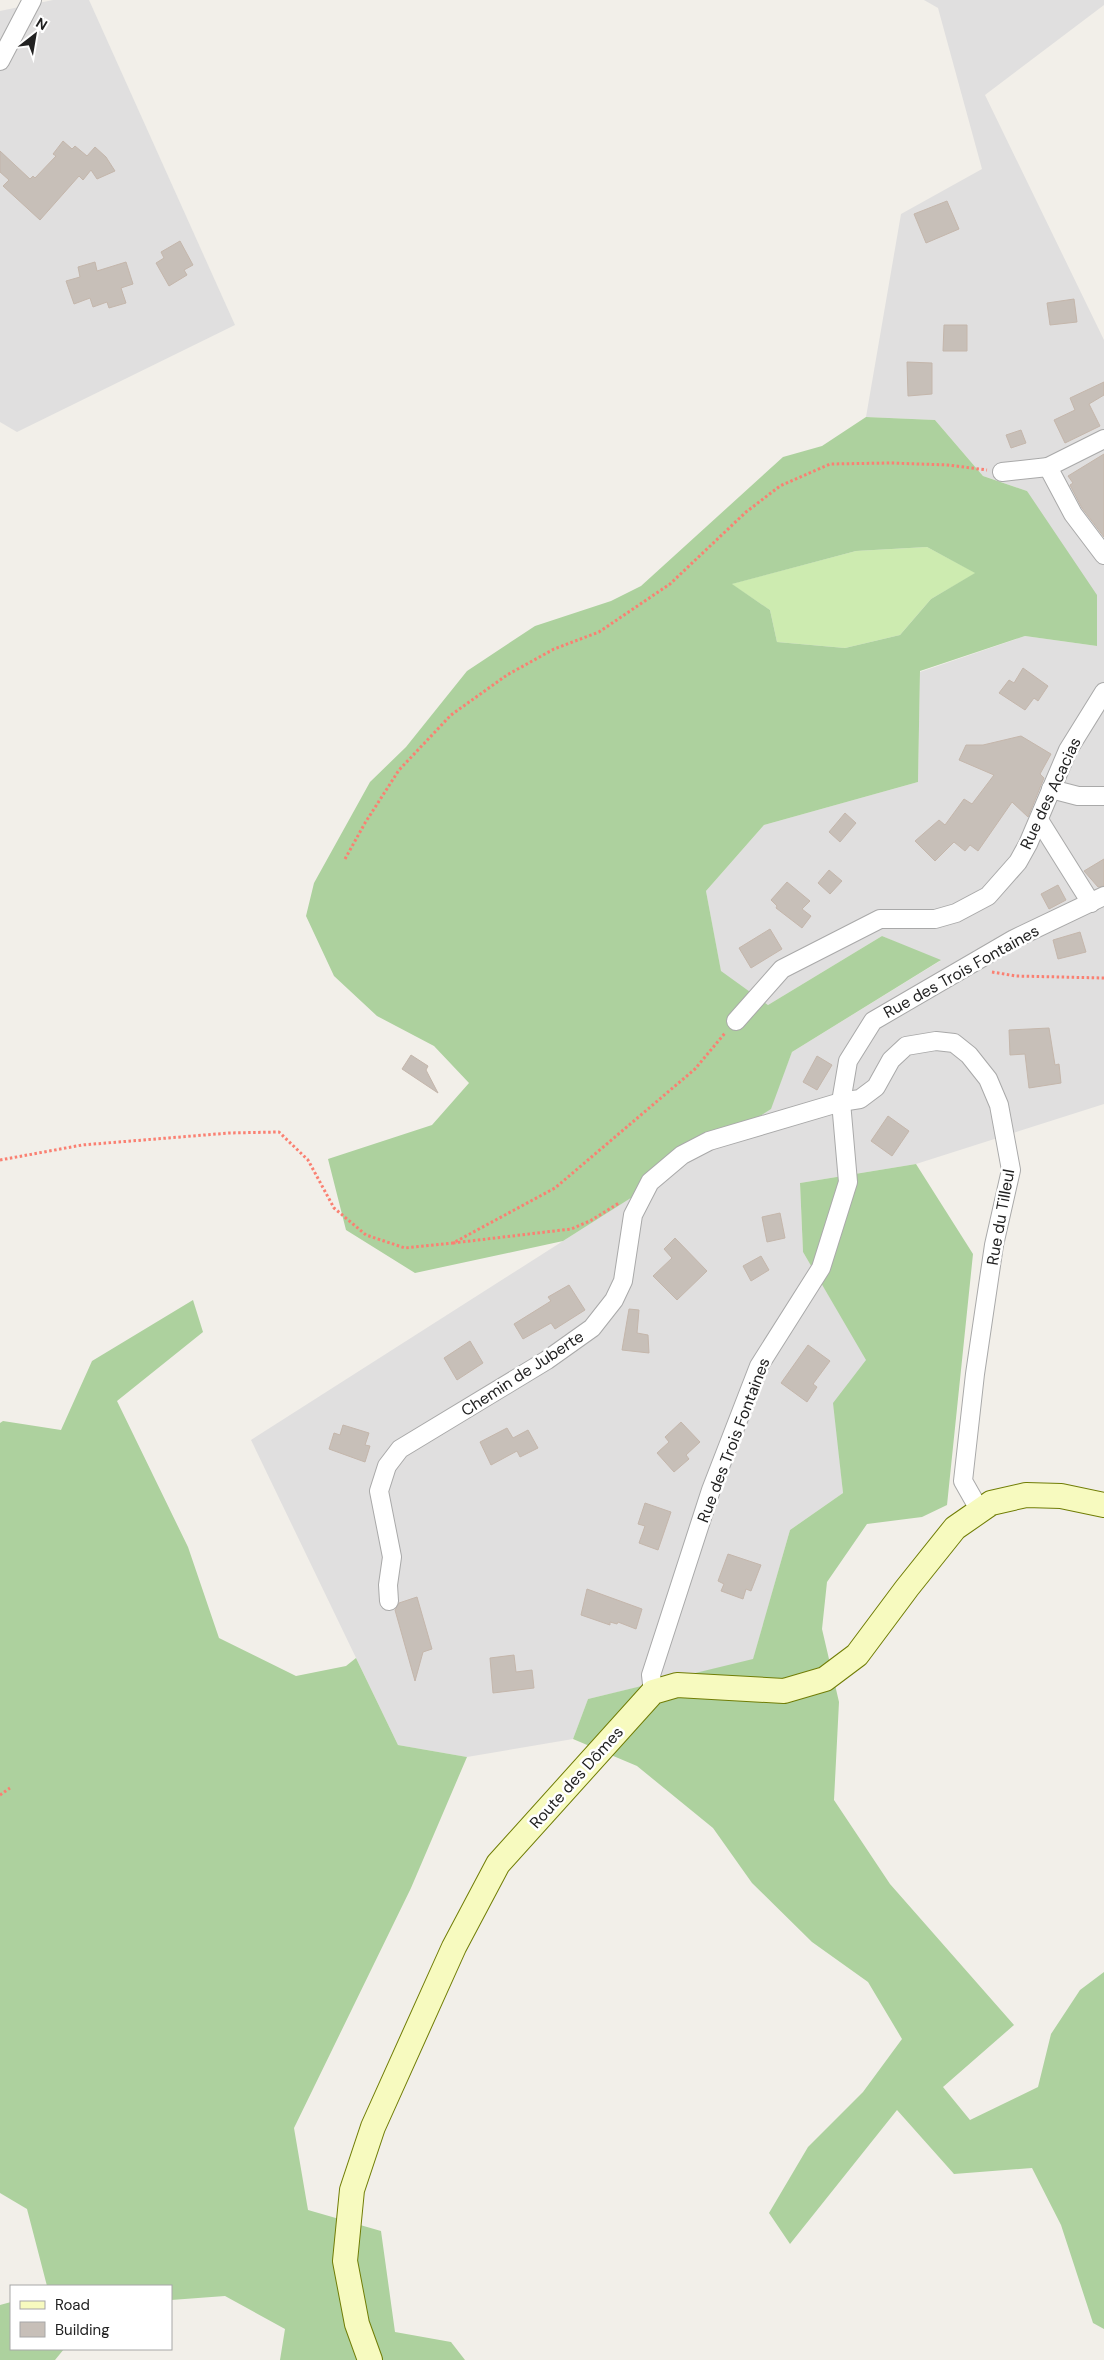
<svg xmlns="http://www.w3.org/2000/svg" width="1104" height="2360" font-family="'DM Sans',sans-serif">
<rect width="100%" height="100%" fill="#f2efe9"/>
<g fill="#e0dfdf">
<polygon points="53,0 89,0 235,325 17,432 0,422 0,11"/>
<polygon points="924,0 1104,0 1104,5 985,95 1104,340 1104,1104 916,1164 800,1183 803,1252 867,1360 834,1403 843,1493 790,1530 753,1660 588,1699 573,1739 467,1757 398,1745 251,1440 770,1109 792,1052 940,961 882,936 768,1005 721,972 706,891 764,825 918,782 920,672 1025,636 1097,646 1027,491 983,476 935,420 866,417 901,214 982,169 938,8"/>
</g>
<polygon fill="#cdebb0" points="927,547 976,573 931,599 900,635 845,648 777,642 770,610 731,584 856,551"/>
<g fill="#add19e" fill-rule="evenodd">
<path d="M866,417L935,420L983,476L1027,491L1097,595V646L1025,636L920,671L918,782L764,825L706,891L721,971L768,1005L882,936L941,960L792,1052L771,1109L563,1241L415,1273L346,1230L328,1159L432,1125L469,1083L434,1046L377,1016L334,976L306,916L314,883L370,782L406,747L467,671L535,626L611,601L641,586L783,457L822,446ZM927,547L975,573L931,599L900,635L845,648L777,642L770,610L732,584L856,551Z"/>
<polygon points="916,1164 973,1254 947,1505 922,1517 867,1524 827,1582 822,1629 839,1702 834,1800 890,1884 1014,2025 943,2087 970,2120 1038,2087 1051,2034 1080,1990 1104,1972 1104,2329 1093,2323 1061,2225 1032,2168 954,2174 897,2110 790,2244 769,2213 808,2147 863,2092 902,2039 868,1982 812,1942 752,1883 713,1828 637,1766 573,1739 588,1699 753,1659 790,1530 843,1493 833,1403 866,1360 803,1252 800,1183"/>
<polygon points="193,1300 203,1332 117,1401 188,1547 219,1638 296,1676 346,1666 356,1658 398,1745 467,1757 411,1888 294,2128 308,2210 381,2231 395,2332 451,2342 465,2360 280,2360 285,2329 225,2296 171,2300 171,2286 47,2286 27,2209 0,2193 0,1423 3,1421 61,1430 92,1361"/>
<polygon points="11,2302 11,2349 64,2349 55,2360 0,2360 0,2305"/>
</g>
<g fill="#c7bfb8" stroke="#c4b6ab">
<polygon points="63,141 72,149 75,146 87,156 95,147 106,157 115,171 97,179 91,170 83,180 79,176 40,220 3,186 9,180 0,172 0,151 30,179 33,176 35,178 56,156 53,154"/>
<polygon points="947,201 959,229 926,243 914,214"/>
<polygon points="180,241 193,265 184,270 187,275 169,286 156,263 164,258 161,252"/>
<polygon points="95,262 97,271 126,262 133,284 121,288 126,303 109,308 107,302 93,307 90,298 74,304 66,281 80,277 78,267"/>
<polygon points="1074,299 1077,322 1050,325 1047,303"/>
<polygon points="944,325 967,325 967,351 943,351"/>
<polygon points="907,362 932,363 932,394 908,396"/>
<polygon points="1104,382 1104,395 1089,404 1100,426 1065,443 1054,420 1075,410 1070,398"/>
<polygon points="1021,430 1026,443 1011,448 1006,435"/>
<polygon points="1104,454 1104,537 1082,508 1070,485 1073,483 1068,476"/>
<polygon points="1023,668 1048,686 1038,701 1034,698 1025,710 999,693 1009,680 1014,683"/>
<polygon points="1021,736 1051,754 1040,774 1044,778 1028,817 1012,802 978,851 970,845 965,851 954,842 935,861 915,841 939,820 945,825 964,799 972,804 994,775 959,760 966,745 983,745"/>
<polygon points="845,813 856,823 840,842 829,832"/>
<polygon points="1104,859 1104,886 1098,887 1084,871"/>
<polygon points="829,870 842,881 830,894 818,883"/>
<polygon points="787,882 810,901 802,909 811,916 802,928 776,908 777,906 771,900"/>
<polygon points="1058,885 1066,900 1049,909 1041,894"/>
<polygon points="770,929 782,949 751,968 739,948"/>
<polygon points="1080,932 1086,952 1058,959 1053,940"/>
<polygon points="1049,1028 1055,1065 1059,1064 1061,1083 1029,1088 1025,1054 1010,1055 1009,1030"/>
<polygon points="411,1055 428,1066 426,1070 438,1093 402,1069"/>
<polygon points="817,1056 832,1065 817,1090 803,1082"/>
<polygon points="888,1116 909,1131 892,1156 871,1141"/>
<polygon points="780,1213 785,1238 767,1242 762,1217"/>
<polygon points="675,1238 707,1271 677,1300 653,1276 672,1258 664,1249"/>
<polygon points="761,1256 769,1270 751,1281 743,1266"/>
<polygon points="569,1285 585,1310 555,1329 551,1323 523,1339 514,1324 551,1301 548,1297"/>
<polygon points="629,1309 639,1310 637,1333 648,1335 649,1353 622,1350"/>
<polygon points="470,1341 483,1363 457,1380 444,1358"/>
<polygon points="808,1345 830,1361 813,1384 817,1387 807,1402 781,1383"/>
<polygon points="681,1422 700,1442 686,1455 689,1459 674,1472 657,1453 669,1442 665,1437"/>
<polygon points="343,1425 369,1433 365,1445 370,1446 365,1462 329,1449 334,1433 340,1435"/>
<polygon points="507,1428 513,1438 528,1430 538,1448 520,1457 517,1451 491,1465 480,1442"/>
<polygon points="645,1503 671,1512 658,1550 639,1543 645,1526 638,1524"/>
<polygon points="728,1554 761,1565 751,1591 746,1589 743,1599 721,1591 724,1584 718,1581"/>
<polygon points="587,1589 642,1609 636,1629 618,1622 617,1624 610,1622 610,1625 581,1615"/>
<polygon points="417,1597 432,1649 423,1652 415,1681 395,1610 399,1603"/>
<polygon points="514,1655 516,1672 532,1670 534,1688 493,1693 490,1658"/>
</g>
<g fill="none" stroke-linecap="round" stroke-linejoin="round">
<defs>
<g id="street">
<polyline points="0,61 32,0"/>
<polyline points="1048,467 1073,514 1104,555"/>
<polyline points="1002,472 1048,467 1104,439"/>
<polyline points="1051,789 1078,796 1104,796"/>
<polyline points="1039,820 1091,903"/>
<polyline points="736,1021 782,969 880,919 935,919 956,913 988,896 1018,862 1028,844 1068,750 1104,692"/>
<polyline points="389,1601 388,1585 392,1557 379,1491 387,1466 400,1449 547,1360 592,1328 614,1300 623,1281 633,1215 650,1182 682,1155 709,1141 841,1102 860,1099 876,1087 891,1060 906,1046 936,1041 954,1043 969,1055 988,1079 999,1105 1011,1170 994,1245 975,1374 963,1481 980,1511"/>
<polyline points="653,1692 651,1675 711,1490 759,1366 821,1268 848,1182 841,1102 848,1061 873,1021 1014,939 1104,896"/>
</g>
<polyline id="secondary" points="370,2360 357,2324 345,2261 352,2190 373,2127 454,1947 498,1864 653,1692 677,1685 784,1691 825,1679 857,1655 907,1588 955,1528 991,1503 1026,1495 1061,1496 1104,1505"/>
</defs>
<use href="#street" stroke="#a9a9a9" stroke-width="20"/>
<use href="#secondary" stroke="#707d05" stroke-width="26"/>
<g stroke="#fa8072" stroke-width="3" stroke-dasharray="2.5 2.5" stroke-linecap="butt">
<polyline points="345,859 365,823 399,770 451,715 507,675 554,649 599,632 670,584 746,512 780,486 830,464 891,463 948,465 987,470"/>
<polyline points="992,972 1016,976 1104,978"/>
<polyline points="0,1160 82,1145 229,1133 279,1132 308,1160 334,1208 366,1235 405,1248 453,1243 555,1188 695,1069 725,1033"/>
<polyline points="453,1243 571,1229 590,1221 619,1203"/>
<polyline points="0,1795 10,1788"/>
</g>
<use href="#street" stroke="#fff" stroke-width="18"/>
<use href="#secondary" stroke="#f7fabf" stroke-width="24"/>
</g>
<g text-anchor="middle" stroke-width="5" stroke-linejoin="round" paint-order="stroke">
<g font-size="16" fill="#222" stroke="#fff">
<text transform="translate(1050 793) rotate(-65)" y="6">Rue des Acacias</text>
<text transform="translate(961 971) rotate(-29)" y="6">Rue des Trois Fontaines</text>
<text transform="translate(1000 1217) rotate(-80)" y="6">Rue du Tilleul</text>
<text transform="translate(522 1373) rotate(-33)" y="6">Chemin de Juberte</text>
<text transform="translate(733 1440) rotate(-69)" y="6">Rue des Trois Fontaines</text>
<text transform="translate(576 1777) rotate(-48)" y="6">Route des Dômes</text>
</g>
</g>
<rect x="10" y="2285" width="162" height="65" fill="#ffffff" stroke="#a7a7a7"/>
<rect x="20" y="2301" width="25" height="8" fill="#f7fabf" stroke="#a7a7a7"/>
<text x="55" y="2310" font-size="15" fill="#222222">Road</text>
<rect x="20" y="2322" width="25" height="15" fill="#c7bfb8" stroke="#a7a7a7"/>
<text x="55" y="2335" font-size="15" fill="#222222">Building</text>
<g transform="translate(35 35) rotate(31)" stroke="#ffffff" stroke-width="4" paint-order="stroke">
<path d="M0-4L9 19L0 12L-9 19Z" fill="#222222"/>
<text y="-8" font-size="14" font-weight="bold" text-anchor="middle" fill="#222222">N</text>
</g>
</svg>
